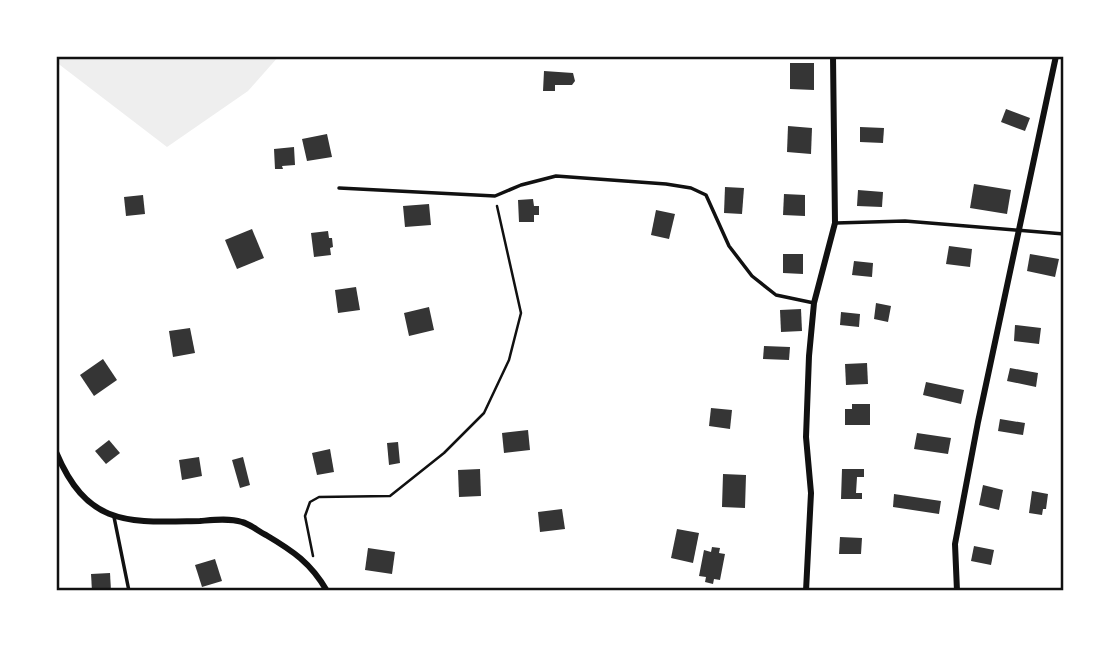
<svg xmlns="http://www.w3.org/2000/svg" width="1120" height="647" font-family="'Alegreya Sans',sans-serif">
<rect width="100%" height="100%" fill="#fff"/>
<polygon fill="#eee" points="56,56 279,56 248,91 167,147 56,62"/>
<g fill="#353535">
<polygon points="790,63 814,63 814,90 790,89"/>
<polygon points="544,71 573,73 575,81 572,85 555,85 555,91 543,91"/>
<polygon points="1006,109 1030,118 1025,131 1001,122"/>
<polygon points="788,126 812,128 811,154 787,152"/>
<polygon points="860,127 884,128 883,143 860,142"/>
<polygon points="327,134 332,157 307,161 302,139"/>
<polygon points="294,147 295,165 282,166 283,169 275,169 274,149"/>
<polygon points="974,184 1011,190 1007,214 970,208"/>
<polygon points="725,187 744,188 742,214 724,213"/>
<polygon points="858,190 883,192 882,207 857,206"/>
<polygon points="784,194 805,195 805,216 783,215"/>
<polygon points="143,195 145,214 126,216 124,197"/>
<polygon points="533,199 534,206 539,206 539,215 534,215 534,222 519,222 518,200"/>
<polygon points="429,204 431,225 405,227 403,206"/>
<polygon points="656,210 675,214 669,239 651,235"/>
<polygon points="252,229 264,258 237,269 225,240"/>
<polygon points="328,231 329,238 332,238 333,247 330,248 331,255 314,257 311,233"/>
<polygon points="949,246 972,249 970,267 946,264"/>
<polygon points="783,254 803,254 803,274 783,273"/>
<polygon points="1030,254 1059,259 1055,277 1027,271"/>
<polygon points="854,261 873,263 872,277 852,275"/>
<polygon points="356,287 360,310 338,313 335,290"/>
<polygon points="876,303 891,306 888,322 874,319"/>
<polygon points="429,307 434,330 409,336 404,313"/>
<polygon points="801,309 802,331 781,332 780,310"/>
<polygon points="841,312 860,314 859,327 840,325"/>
<polygon points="1015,325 1041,328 1039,344 1014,341"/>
<polygon points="190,328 195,353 173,357 169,331"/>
<polygon points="764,346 790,347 789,360 763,359"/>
<polygon points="103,359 117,380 94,396 80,375"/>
<polygon points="867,363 868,384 846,385 845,364"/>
<polygon points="1010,368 1038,373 1036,387 1007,381"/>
<polygon points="926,382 964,390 961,404 923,395"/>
<polygon points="852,404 870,404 870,425 845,425 845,409 852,409"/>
<polygon points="711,408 732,410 730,429 709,426"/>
<polygon points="1000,419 1025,423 1023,435 998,431"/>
<polygon points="528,430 530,450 504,453 502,433"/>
<polygon points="917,433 951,438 948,454 914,449"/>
<polygon points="109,440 120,453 106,464 95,451"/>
<polygon points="398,442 400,463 389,465 387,443"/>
<polygon points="330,449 334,472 317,475 312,453"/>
<polygon points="199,457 202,476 182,480 179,460"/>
<polygon points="243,457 250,485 240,488 232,460"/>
<polygon points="480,469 481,496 459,497 458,470"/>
<polygon points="842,469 864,469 864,477 857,477 856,493 862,493 862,499 841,499"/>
<polygon points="723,474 746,475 745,508 722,507"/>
<polygon points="983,485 1003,490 999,510 979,505"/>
<polygon points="1032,491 1048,494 1046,509 1043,509 1042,515 1029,513"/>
<polygon points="894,494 941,501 939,514 893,507"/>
<polygon points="562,509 565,529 540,532 538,512"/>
<polygon points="677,529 699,533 693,563 671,558"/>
<polygon points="840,537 862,538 861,554 839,554"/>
<polygon points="974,546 994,550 991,565 971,561"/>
<polygon points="712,547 720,548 719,553 725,554 720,580 714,579 713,584 705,582 706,577 699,576 704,550 711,552"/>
<polygon points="368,548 395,552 392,574 365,570"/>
<polygon points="215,559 222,581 202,587 195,565"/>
<polygon points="110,573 111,591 92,591 91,574"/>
</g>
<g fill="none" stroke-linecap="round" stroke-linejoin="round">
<polyline stroke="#111" stroke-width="2.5" points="313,556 305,516 310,502 319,497 390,496 444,453 484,413 509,360 521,313 497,206"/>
<g stroke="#111" stroke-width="3.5">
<polyline points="339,188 495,196 521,185 556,176 666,184 691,188 706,195 729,246 752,276 776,295 814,303"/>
<polyline points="836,223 905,221 1064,234"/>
<polyline points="114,517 129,591"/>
</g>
<g stroke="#111" stroke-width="6">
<path d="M56,452C88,528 129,522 200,521C213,520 229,518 242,522C250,524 258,531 266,535C293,551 311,563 327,591"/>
<polyline points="806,591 811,493 806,437 809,356 814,303 835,223 833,56"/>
<polyline points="957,591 955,544 978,422 1056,56"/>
</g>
</g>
<rect width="1120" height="647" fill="none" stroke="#ffffff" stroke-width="116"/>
<rect x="58" y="58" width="1004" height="531" fill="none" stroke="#111" stroke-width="2.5"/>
</svg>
